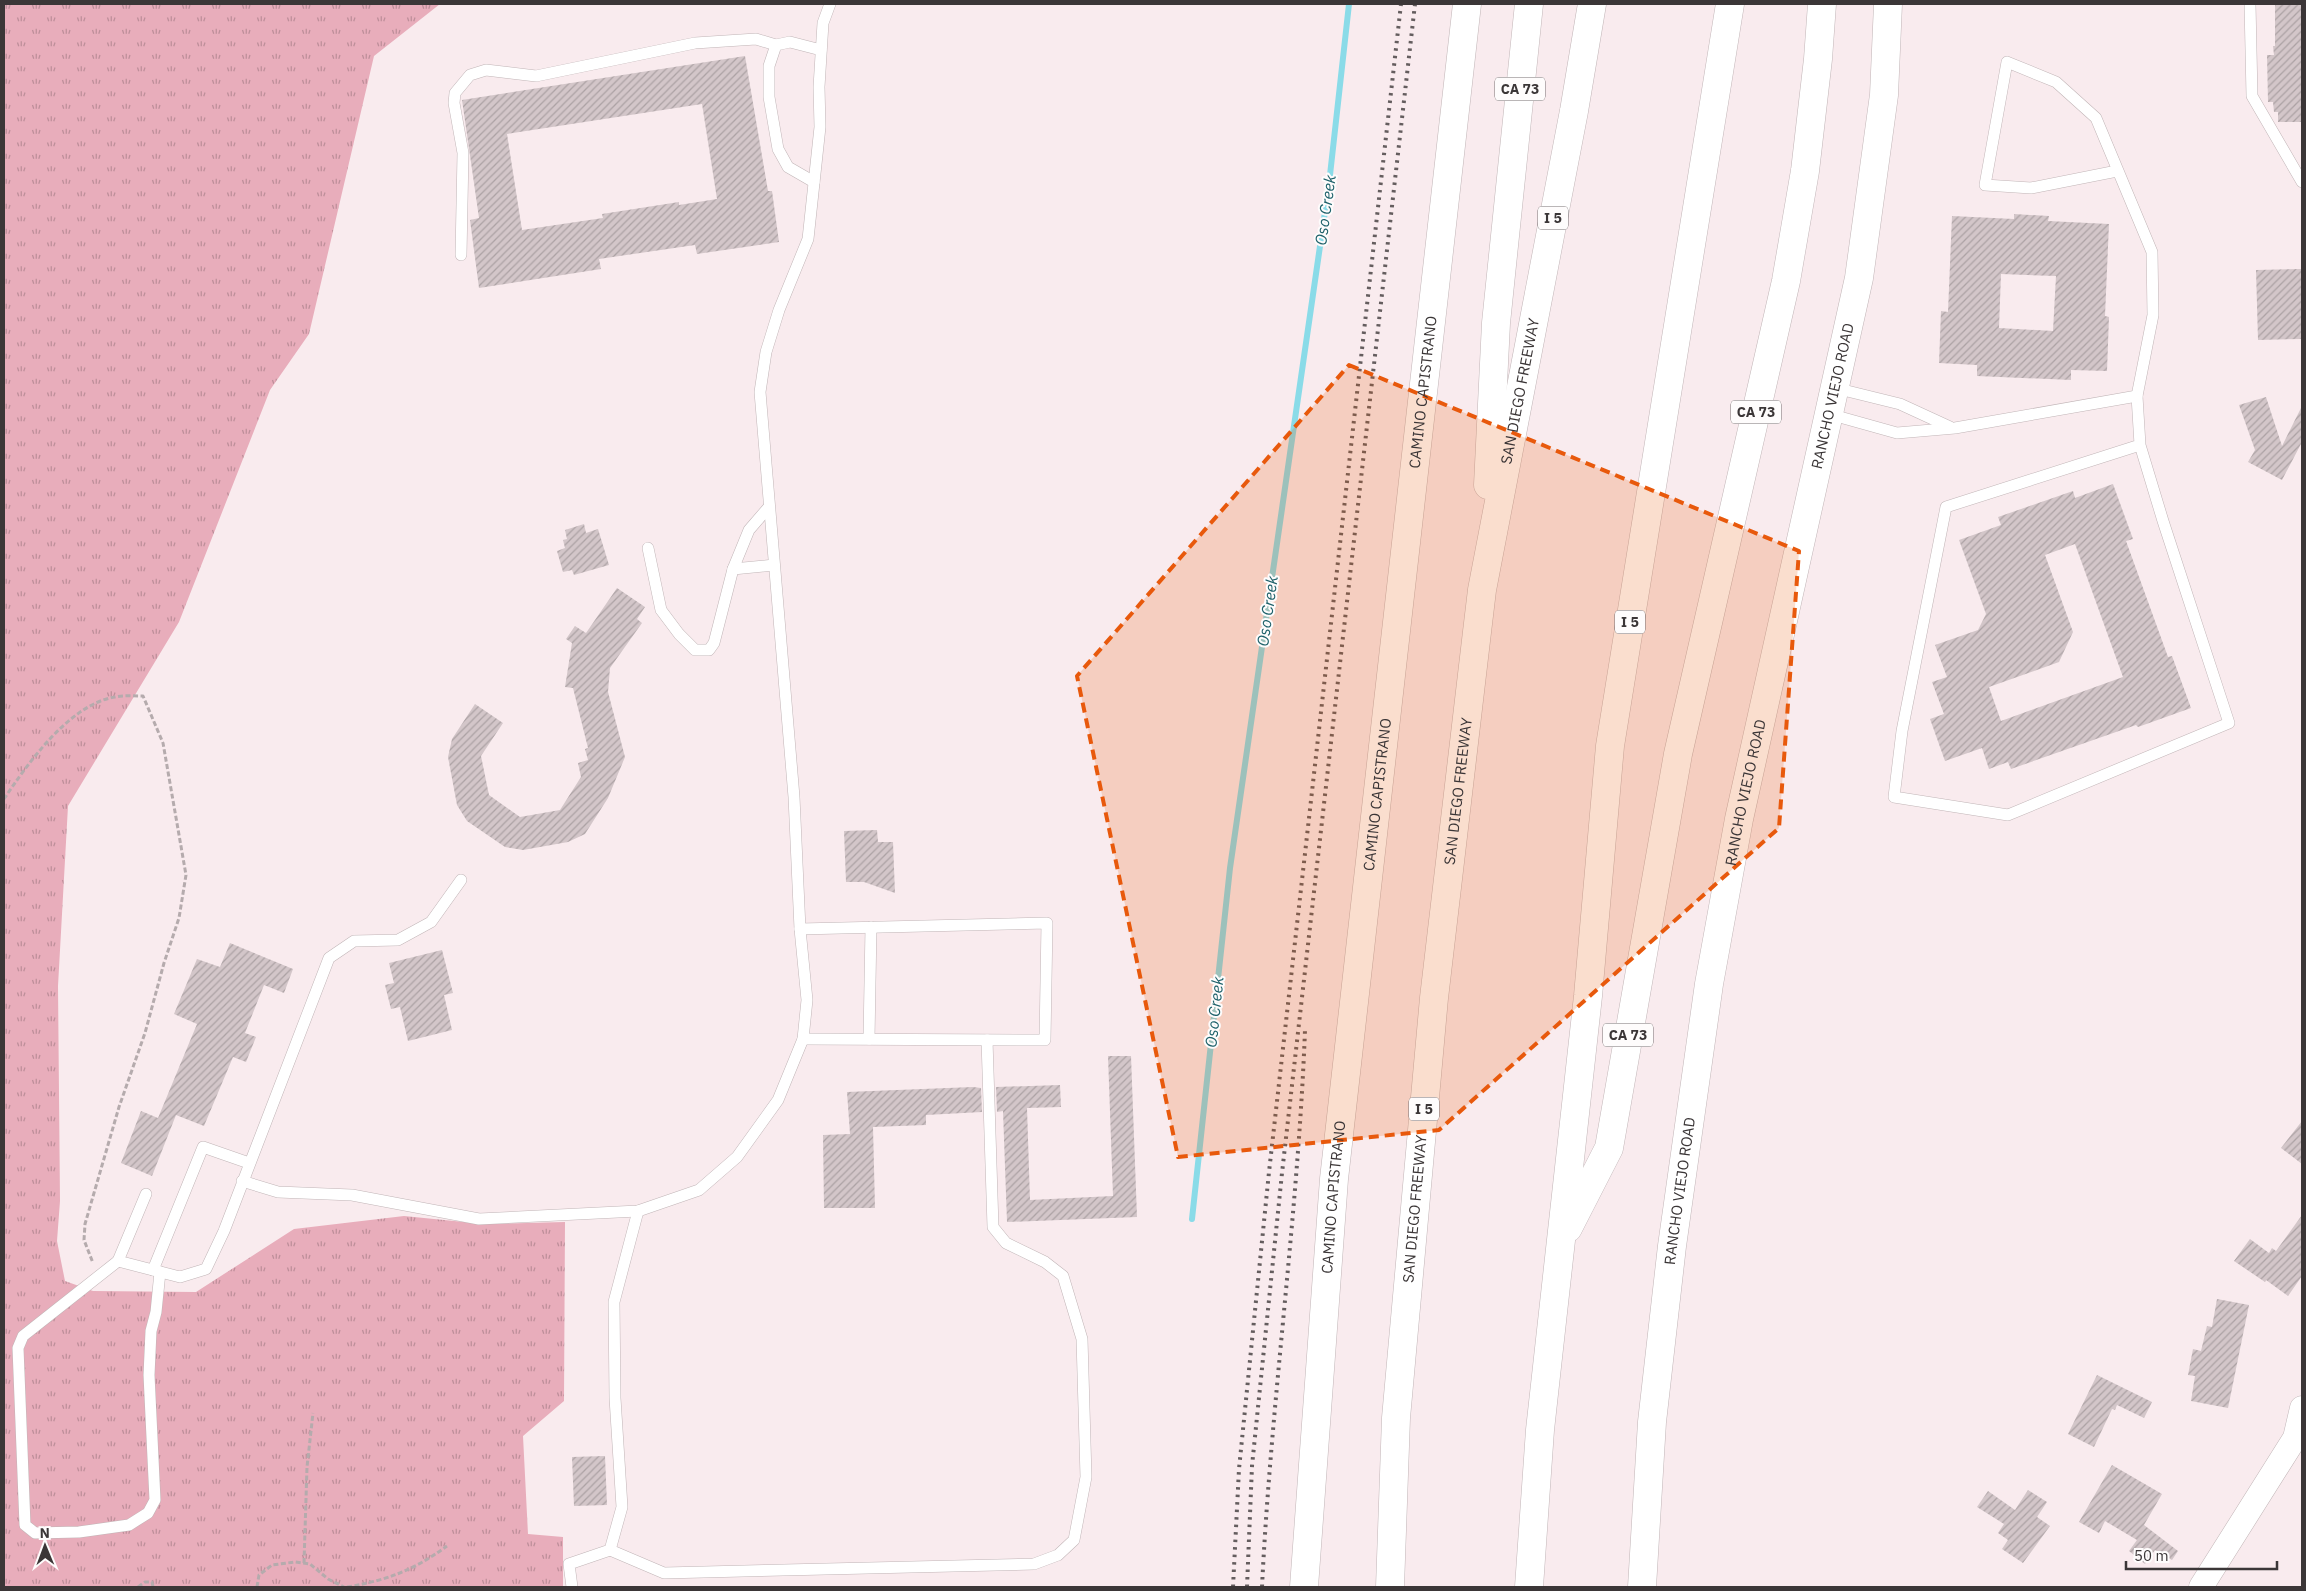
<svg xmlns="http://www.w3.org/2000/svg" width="2306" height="1591" font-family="'IBM Plex Sans',sans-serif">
<defs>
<pattern id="grass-tufts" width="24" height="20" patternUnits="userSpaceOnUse" patternTransform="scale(1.25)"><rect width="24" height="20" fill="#e8adbb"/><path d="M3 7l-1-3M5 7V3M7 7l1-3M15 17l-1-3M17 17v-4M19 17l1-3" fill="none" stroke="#bd8e99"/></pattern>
<pattern id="building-hatch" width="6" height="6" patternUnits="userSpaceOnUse" patternTransform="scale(1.25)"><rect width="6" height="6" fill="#d3c6c9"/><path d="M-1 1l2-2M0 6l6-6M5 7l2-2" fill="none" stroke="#aca2a4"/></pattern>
</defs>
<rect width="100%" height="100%" fill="#f9ebee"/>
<polygon fill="url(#grass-tufts)" points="4,4 440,4 374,56 309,334 270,390 179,622 68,806 58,986 60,1201 57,1241 65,1281 93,1291 196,1292 294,1229 404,1216 484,1224 565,1222 564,1401 523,1436 528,1534 563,1537 563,1587 4,1587"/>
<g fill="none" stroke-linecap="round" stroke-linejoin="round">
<polyline stroke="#8adbe8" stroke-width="6" points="1192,1219 1230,868 1329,184 1349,4"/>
</g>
<g fill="url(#building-hatch)" fill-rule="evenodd">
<polygon points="2275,4 2302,4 2302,122 2278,122 2278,112 2274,112 2273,102 2268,102 2267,55 2274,55 2273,46 2275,46"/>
<path d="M745,56L768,191H772L779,242L697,254L695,245L599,259L601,269L479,288L470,220L479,218L462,100ZM702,104L717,199L679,205V202L602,214L603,218L522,230L507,134Z"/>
<path d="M2014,214L2049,216L2048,221L2109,224L2105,316L2109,317L2107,371L2071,370V380L1977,376V365L1939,363L1941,311L1948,312L1952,216L2014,219ZM2001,274L2056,276L2053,331L1999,328Z"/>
<polygon points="2302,269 2302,339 2258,340 2256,270"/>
<polygon points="2266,397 2282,446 2302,406 2302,442 2282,480 2248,462 2255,450 2239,405"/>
<path d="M2113,484L2133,539L2126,541L2168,657L2172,656L2191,708L2138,727L2136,725L2011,769L2008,762L1989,769L1982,748L1945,761L1930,719L1944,714L1932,682L1947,677L1935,645L1978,630L1986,614L1959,540L2001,525L1998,517L2073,491L2075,498ZM2075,544L2123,677L2001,721L1989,687L2059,662L2073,632L2045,555Z"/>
<polygon points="584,524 586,533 598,529 609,565 574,575 572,570 563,572 557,551 565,548 563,540 567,539 565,530"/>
<polygon points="617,588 645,607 637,619 642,623 610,668 608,692 625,757 608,798 585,834 568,842 523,850 505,847 467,821 457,805 448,757 452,739 475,704 503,723 481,756 489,795 520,817 560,810 581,777 578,763 588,760 585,749 588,748 573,688 565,687 572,643 566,639 575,626 586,633"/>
<polygon points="877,830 878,842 893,842 895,893 864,882 846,882 844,831"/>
<polygon points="230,943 293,969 284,993 264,985 245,1033 256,1037 246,1062 233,1057 204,1126 176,1115 152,1176 121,1163 141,1111 158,1118 197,1024 174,1014 197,959 220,967"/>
<polygon points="442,950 453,993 444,995 452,1030 408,1041 400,1007 391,1009 385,985 394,983 389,963"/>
<polygon points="1108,1056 1131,1056 1137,1217 1007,1222 1003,1111 997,1112 996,1087 1060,1085 1061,1107 1027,1108 1030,1200 1113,1196"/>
<polygon points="973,1087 981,1088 982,1112 926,1115 926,1125 873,1127 875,1208 824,1208 823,1135 850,1134 847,1092"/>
<polygon points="2302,1121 2302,1164 2281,1148"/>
<polygon points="2302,1215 2302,1276 2288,1296 2266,1280 2265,1282 2234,1261 2250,1239 2269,1253 2272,1248 2276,1251"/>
<polygon points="2217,1299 2249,1305 2228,1408 2191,1401 2195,1376 2188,1375 2193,1349 2201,1351 2207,1326 2212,1327"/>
<polygon points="2097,1375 2152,1402 2144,1418 2117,1405 2115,1410 2112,1409 2094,1447 2068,1434"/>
<polygon points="605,1456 607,1505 574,1506 572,1457"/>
<polygon points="2112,1465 2162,1494 2144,1525 2178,1551 2172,1560 2155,1550 2145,1564 2129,1551 2137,1540 2105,1521 2099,1533 2079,1522"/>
<polygon points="2028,1490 2047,1502 2037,1517 2050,1526 2023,1563 2002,1549 2008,1540 1998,1533 2004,1524 1977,1507 1988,1491 2015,1510"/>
</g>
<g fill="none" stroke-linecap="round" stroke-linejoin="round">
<defs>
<g id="lane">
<polyline points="2250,4 2252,96 2302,182"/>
<polyline points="2117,171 2031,188 1985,185 2007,62 2056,82 2096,118 2152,252 2153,315 2137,396 2140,445 2163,521 2229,723 2008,815 1894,797 1902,731 1946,507 2140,445"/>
<polyline points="814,182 788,167 778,149 769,97 769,66 776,45 790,42 821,50"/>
<polyline points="461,255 463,153 454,103 455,93 470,75 486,70 536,76 695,43 756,39 776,45"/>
<polyline points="1835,388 1900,404 1950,427"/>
<polyline points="1829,414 1897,433 1955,428 2137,396"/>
<polyline points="768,508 749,530 733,569 774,565"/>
<polyline points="648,548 661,610 679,634 695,650 709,650 714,643 733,569"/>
<polyline points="800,929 1047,923 1045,1040 803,1039"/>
<polyline points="869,1039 871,927"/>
<polyline points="242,1181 278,1192 352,1195 479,1219 638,1211 699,1190 737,1157 778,1100 803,1039 807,1000 800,929 794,797 760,392 766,352 779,310 808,239 820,127 819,87 823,23 830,4"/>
<polyline points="146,1194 118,1261 180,1277 206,1269 224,1231 329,958 354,941 398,940 431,922 461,880"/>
<polyline points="118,1261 23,1336 18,1348 25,1525 35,1533 79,1532 129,1525 148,1513 155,1500 149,1375 151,1331 156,1312 160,1272"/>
<polyline points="153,1270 203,1147 249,1163"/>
<polyline points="610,1550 664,1573 1034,1564 1058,1555 1074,1540 1086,1477 1082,1339 1063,1276 1045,1262 1006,1243 993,1227 987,1040"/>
<polyline points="572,1587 569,1564 610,1550 622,1507 615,1398 614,1302 638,1211"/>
</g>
<polyline id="street" points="2201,1587 2295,1438 2302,1408"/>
<g id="secondary">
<path id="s1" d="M1304,1587L1334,1179L1467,4"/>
<path id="s2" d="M1642,1587L1652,1422L1672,1246L1709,984L1739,819L1859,278L1884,95L1888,4"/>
</g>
<g id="highway">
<polyline points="1488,485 1496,323 1529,4"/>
<polyline points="1568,1228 1609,1148 1678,754 1786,281 1805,171 1818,59 1822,4"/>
<path id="s3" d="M1390,1587L1396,1418L1434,998L1477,632L1482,590L1574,111L1592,4"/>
<polyline points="1529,1587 1540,1430 1588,996 1610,746 1730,4"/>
</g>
</defs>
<use href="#lane" stroke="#c1b5b7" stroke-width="12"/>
<use href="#street" stroke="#c1b5b7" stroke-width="25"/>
<use href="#secondary" stroke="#c1b5b7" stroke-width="29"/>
<use href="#highway" stroke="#c1b5b7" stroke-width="29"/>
<g stroke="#b5abad" stroke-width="3" stroke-dasharray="5 2.5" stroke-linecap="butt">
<path d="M4,799C28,763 70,704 115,697C124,695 134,696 143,696L163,743L186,875L179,918L164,963L145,1033L119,1107L85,1224L84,1240L93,1263"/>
<polyline points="304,1563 307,1467 313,1413"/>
<polyline points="138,1587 145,1582 152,1582 153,1587"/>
<polyline points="257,1587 259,1575 272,1565 295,1562 310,1564 328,1579 344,1587"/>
<path d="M347,1587C388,1580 414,1570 447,1546"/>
</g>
<use href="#lane" stroke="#fff" stroke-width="11"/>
<use href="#street" stroke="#fff" stroke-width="24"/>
<use href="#secondary" stroke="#fff" stroke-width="28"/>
<use href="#highway" stroke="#fff" stroke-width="28"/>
<g stroke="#645d5e" stroke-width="4" stroke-dasharray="2.5 5" stroke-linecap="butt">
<polyline points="1233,1587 1239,1469 1269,1172 1401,4"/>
<polyline points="1247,1587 1252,1466 1282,1173 1415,4"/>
<path d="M1262,1587C1271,1401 1298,1216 1305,1030"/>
</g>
</g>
<path fill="#e8590c" fill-opacity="0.2" stroke="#e8590c" stroke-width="4" stroke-dasharray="10 6" stroke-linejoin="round" d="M1349,365L1799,551L1779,828L1439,1130L1178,1157L1077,676Z"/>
<g text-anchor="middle" stroke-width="4" stroke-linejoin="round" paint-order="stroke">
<g fill="#fefcfc" stroke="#767172" stroke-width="1">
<rect x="1495" y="77.5" width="50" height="23" rx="4"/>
<rect x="1538" y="206.5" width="30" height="23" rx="4"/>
<rect x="1731" y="400.5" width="50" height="23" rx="4"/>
<rect x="1615" y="610.5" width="30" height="23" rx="4"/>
<rect x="1603" y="1023.5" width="50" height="23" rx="4"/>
<rect x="1409" y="1097.5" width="30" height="23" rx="4"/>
</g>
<g font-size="14" font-weight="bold" fill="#3b3637">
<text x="1520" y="94">CA 73</text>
<text x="1553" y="223">I 5</text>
<text x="1756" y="417">CA 73</text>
<text x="1630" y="627">I 5</text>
<text x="1628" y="1040">CA 73</text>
<text x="1424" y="1114">I 5</text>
</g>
<g font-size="15" fill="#3b3637" stroke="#fefcfc">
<text dy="5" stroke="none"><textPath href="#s3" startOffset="1204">SAN DIEGO FREEWAY</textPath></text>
<text dy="5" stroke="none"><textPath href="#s1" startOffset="1201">CAMINO CAPISTRANO</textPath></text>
<text dy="5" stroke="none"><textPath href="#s2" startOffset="1208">RANCHO VIEJO ROAD</textPath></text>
<text dy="5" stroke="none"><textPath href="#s3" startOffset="799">SAN DIEGO FREEWAY</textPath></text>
<text dy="5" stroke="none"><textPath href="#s2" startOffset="802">RANCHO VIEJO ROAD</textPath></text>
<text dy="5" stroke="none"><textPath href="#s1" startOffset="796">CAMINO CAPISTRANO</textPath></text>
<text dy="5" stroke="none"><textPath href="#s2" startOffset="398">RANCHO VIEJO ROAD</textPath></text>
<text dy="5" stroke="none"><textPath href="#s1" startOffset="391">CAMINO CAPISTRANO</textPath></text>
<text dy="5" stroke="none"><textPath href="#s3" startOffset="379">SAN DIEGO FREEWAY</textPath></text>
</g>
<g font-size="16" font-style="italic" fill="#1f626b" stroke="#fefcfc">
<text transform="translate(1325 210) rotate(-82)" y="6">Oso Creek</text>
<text transform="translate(1267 611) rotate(-82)" y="6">Oso Creek</text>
<text transform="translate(1214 1012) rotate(-84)" y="6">Oso Creek</text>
</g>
</g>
<rect width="2306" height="1591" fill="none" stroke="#3b3637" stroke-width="10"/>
<g transform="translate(45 1546) rotate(359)" stroke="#fefcfc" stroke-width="4" paint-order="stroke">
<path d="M0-4L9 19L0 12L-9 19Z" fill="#3b3637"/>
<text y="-8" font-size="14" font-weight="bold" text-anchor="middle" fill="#3b3637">N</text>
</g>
<path d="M2126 1561v8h151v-8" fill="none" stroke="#3b3637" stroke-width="2.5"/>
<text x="2134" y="1561" font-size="15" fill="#3b3637" stroke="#fefcfc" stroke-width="4" paint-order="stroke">50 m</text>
</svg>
